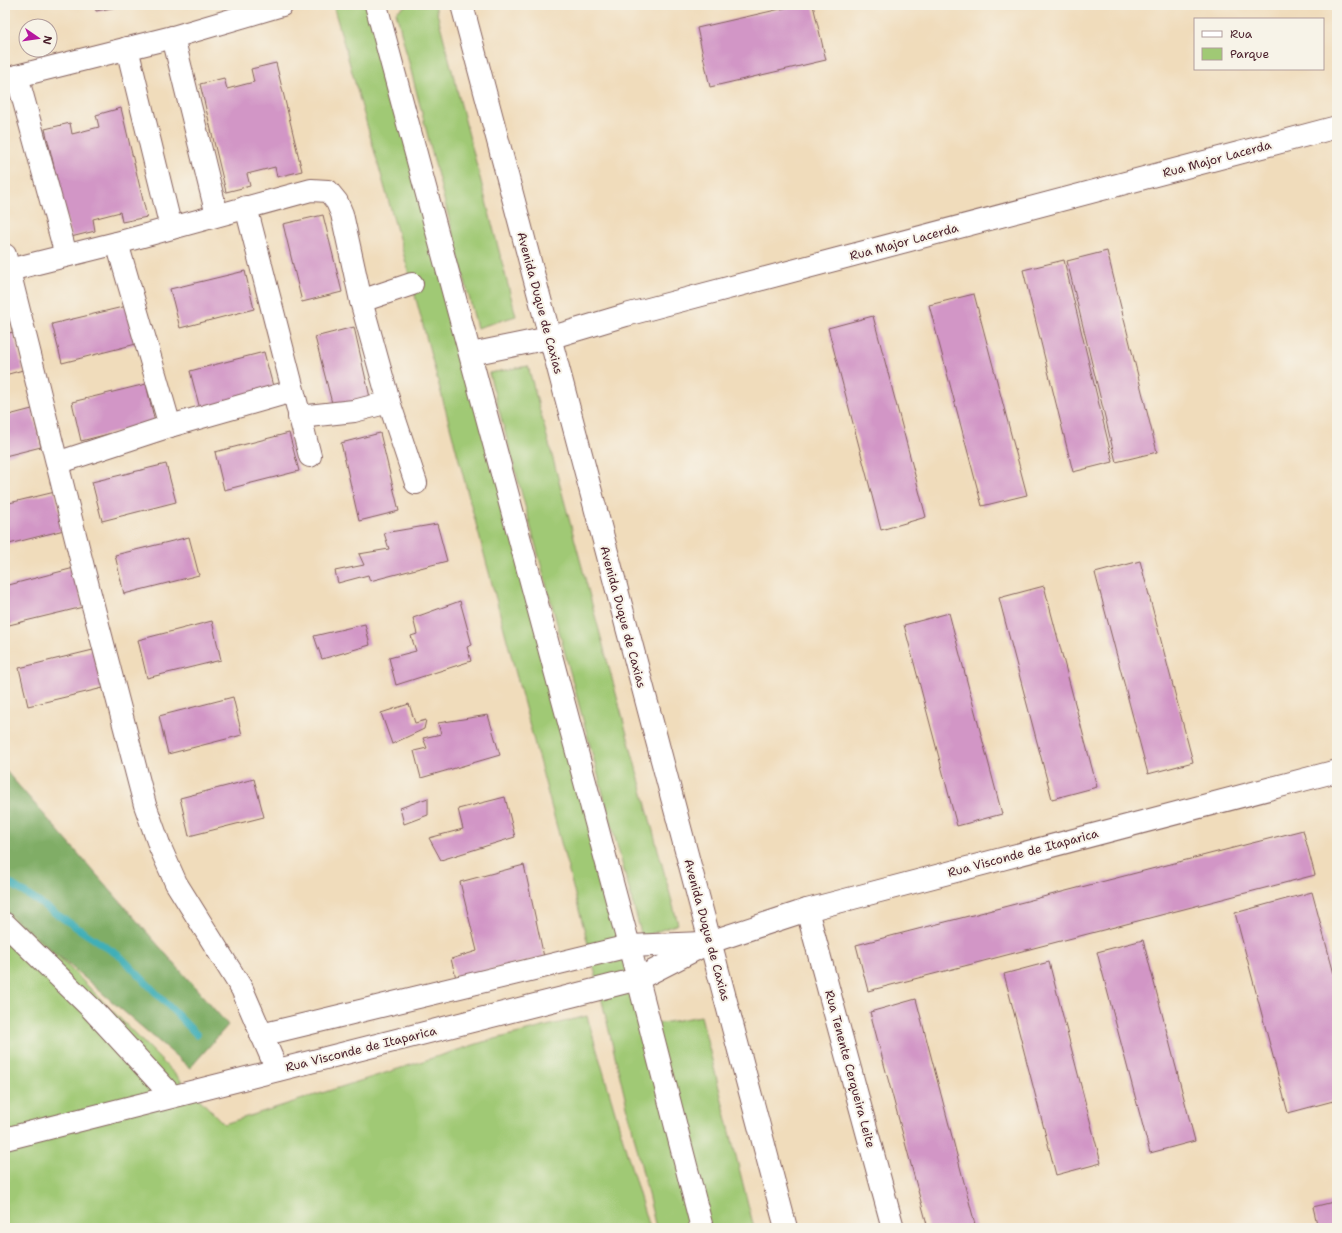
<svg xmlns="http://www.w3.org/2000/svg" width="1342" height="1233" font-family="'Shantell Sans',sans-serif">
<rect width="100%" height="100%" fill="#f7f3e8"/>
<filter id="ink" filterUnits="userSpaceOnUse"><feTurbulence type="fractalNoise" baseFrequency=".025" numOctaves="2"/><feDisplacementMap in="SourceGraphic" scale="8" xChannelSelector="R" yChannelSelector="G"/><feConvolveMatrix kernelMatrix="1 2 1 2 8 2 1 2 1" color-interpolation-filters="sRGB"/></filter>
<filter id="wash" filterUnits="userSpaceOnUse"><feTurbulence type="fractalNoise" baseFrequency=".012" numOctaves="4" result="noise"/><feDisplacementMap in="SourceGraphic" scale="16" xChannelSelector="R" yChannelSelector="G"/><feGaussianBlur stdDeviation="0.9" result="paint"/><feColorMatrix in="noise" values="0 0 0 0 0 0 0 0 0 0 0 0 0 0 0 0 0 1.4 0 .05"/><feComposite in="paint" operator="in"/></filter>
<g filter="url(#wash)">
<rect width="100%" height="100%" fill="#f0dcbb"/>
<g fill="#a0c975" stroke="#757450">
<polygon points="333,5 376,5 650,1025 701,1016 754,1228 656,1228 591,955 412,284"/>
<polygon points="407,5 435,5 516,316 477,328 396,12"/>
<polygon points="528,366 678,924 642,937 489,373"/>
<polygon points="5,902 224,1124 483,1042 587,1016 649,1228 5,1228"/>
</g>
<polygon fill="#80ad66" stroke="#656648" points="5,770 228,1025 190,1068 5,910"/>
<g fill="none" stroke-linecap="round" stroke-linejoin="round">
<polyline stroke="#3fafb8" stroke-width="7" points="5,880 121,957 197,1035"/>
</g>
<g id="blocks">
<g fill="#d296c6">
<polygon points="95,5 122,5 122,6 96,11"/>
<polygon points="798,5 813,5 826,60 710,87 697,28"/>
<polygon points="276,63 302,171 277,177 275,167 247,174 250,186 226,192 200,84 224,78 227,89 254,82 251,69"/>
<polygon points="121,108 147,217 122,222 120,212 93,219 95,231 71,237 45,129 70,123 72,134 99,127 96,115"/>
<polygon points="323,215 342,292 302,302 283,224"/>
<polygon points="1107,251 1157,452 1116,462 1067,261"/>
<polygon points="1064,260 1113,462 1073,472 1023,270"/>
<polygon points="245,271 254,309 180,328 170,289"/>
<polygon points="974,294 1027,495 982,506 929,305"/>
<polygon points="127,306 136,344 62,363 52,324"/>
<polygon points="873,316 926,517 881,530 828,328"/>
<polygon points="354,327 371,402 334,411 315,337"/>
<polygon points="13,332 23,370 5,375 5,334"/>
<polygon points="264,352 274,390 200,409 190,371"/>
<polygon points="146,384 155,422 81,441 72,402"/>
<polygon points="32,409 41,447 5,456 5,416"/>
<polygon points="289,433 299,471 224,490 215,452"/>
<polygon points="380,433 399,511 359,521 341,443"/>
<polygon points="166,464 176,502 102,521 92,482"/>
<polygon points="55,492 64,530 5,545 5,504"/>
<polygon points="437,524 447,561 370,581 368,575 338,583 335,571 364,565 359,554 389,549 384,533"/>
<polygon points="189,537 199,575 124,594 115,555"/>
<polygon points="1140,561 1193,762 1148,774 1095,573"/>
<polygon points="74,568 83,607 9,625 5,609 5,586"/>
<polygon points="1044,586 1097,787 1052,799 999,598"/>
<polygon points="460,601 472,645 467,647 471,661 396,685 389,658 416,651 411,636 417,634 413,618"/>
<polygon points="949,613 1002,814 957,826 904,625"/>
<polygon points="212,621 221,660 147,678 138,640"/>
<polygon points="365,624 370,645 322,659 314,636"/>
<polygon points="93,650 103,688 28,706 19,668"/>
<polygon points="233,697 242,735 168,754 159,716"/>
<polygon points="409,704 415,723 426,720 424,729 392,744 381,713"/>
<polygon points="488,715 500,755 421,778 414,751 427,748 423,738 441,734 438,723"/>
<polygon points="254,779 264,817 189,836 180,798"/>
<polygon points="505,797 515,837 441,860 429,838 463,829 458,809"/>
<polygon points="428,798 428,815 404,824 400,808"/>
<polygon points="1303,830 1315,875 868,991 856,945"/>
<polygon points="524,865 544,957 456,978 451,959 477,951 460,882"/>
<polygon points="1312,892 1337,985 1337,1100 1288,1113 1235,913"/>
<polygon points="1143,940 1195,1141 1150,1153 1097,952"/>
<polygon points="1049,962 1101,1163 1056,1175 1004,974"/>
<polygon points="916,999 976,1228 928,1228 870,1012"/>
<polygon points="1337,1201 1337,1228 1318,1228 1313,1207"/>
</g>
</g>
</g>
<g filter="url(#ink)">
<use href="#blocks" fill-opacity="0" stroke="#84615d" stroke-width="1"/>
<g fill="none" stroke-linecap="round" stroke-linejoin="round">
<defs>
<g id="minor">
<polyline points="376,5 638,979 702,1228"/>
<polyline points="173,37 217,215"/>
<polyline points="127,48 171,228"/>
<polyline points="17,76 66,255"/>
<polyline points="5,79 173,37 282,5"/>
<polyline points="246,207 310,456"/>
<polyline points="117,243 170,426"/>
<polyline points="5,255 84,571 145,805 160,847 176,883 242,989 277,1070"/>
<polyline points="5,271 117,243 311,190 328,191 337,202 342,214 361,301 389,402 354,411 299,417"/>
<polyline points="361,301 412,284"/>
<polyline points="471,354 549,338 626,315 1337,127"/>
<polyline points="389,402 416,483"/>
<polyline points="57,463 170,426 293,391"/>
<polyline points="807,910 893,1228"/>
<polyline points="5,924 91,1008 172,1096"/>
<polyline points="261,1035 629,946 703,943"/>
<polyline points="5,1139 638,979 710,942 807,910 1337,771"/>
</g>
<polyline id="major" points="462,5 786,1228"/>
</defs>
<use href="#minor" stroke="#84615d" stroke-width="24"/>
<use href="#major" stroke="#84615d" stroke-width="24"/>
<use href="#minor" stroke="#fff" stroke-width="22"/>
<use href="#major" stroke="#fff" stroke-width="22"/>
</g>
</g>
<g text-anchor="middle" stroke-width="4" stroke-linejoin="round" paint-order="stroke">
<g font-size="12" fill="#4a1f2b" stroke="#f7f3e8">
<text transform="translate(1217 159) rotate(-15)" y="4">Rua Major Lacerda</text>
<text transform="translate(904 242) rotate(-15)" y="4">Rua Major Lacerda</text>
<text transform="translate(540 303) rotate(75)" y="4">Avenida Duque de Caxias</text>
<text transform="translate(623 617) rotate(75)" y="4">Avenida Duque de Caxias</text>
<text transform="translate(1023 853) rotate(-15)" y="4">Rua Visconde de Itaparica</text>
<text transform="translate(707 930) rotate(75)" y="4">Avenida Duque de Caxias</text>
<text transform="translate(361 1049) rotate(-14)" y="4">Rua Visconde de Itaparica</text>
<text transform="translate(850 1069) rotate(75)" y="4">Rua Tenente Cerqueira Leite</text>
</g>
</g>
<rect width="1342" height="1233" fill="none" stroke="#f7f3e8" stroke-width="20"/>
<rect x="1194" y="18" width="130" height="52" fill="#f7f3e8" stroke="#b29e9c"/>
<rect x="1202" y="31" width="20" height="6" fill="#ffffff" stroke="#b29e9c"/>
<text x="1230" y="38" font-size="12" fill="#4a1f2b">Rua</text>
<rect x="1202" y="48" width="20" height="12" fill="#a0c975" stroke="#b29e9c"/>
<text x="1230" y="58" font-size="12" fill="#4a1f2b">Parque</text>
<g transform="translate(38 38) rotate(103)"><circle r="19" fill="#f7f3e8" stroke="#b29e9c"/>
<path d="M0-3L7 15L0 10L-7 15Z" fill="#b5179e"/>
<text y="-6" font-size="11" font-weight="bold" text-anchor="middle" fill="#4a1f2b">N</text>
</g>
</svg>
